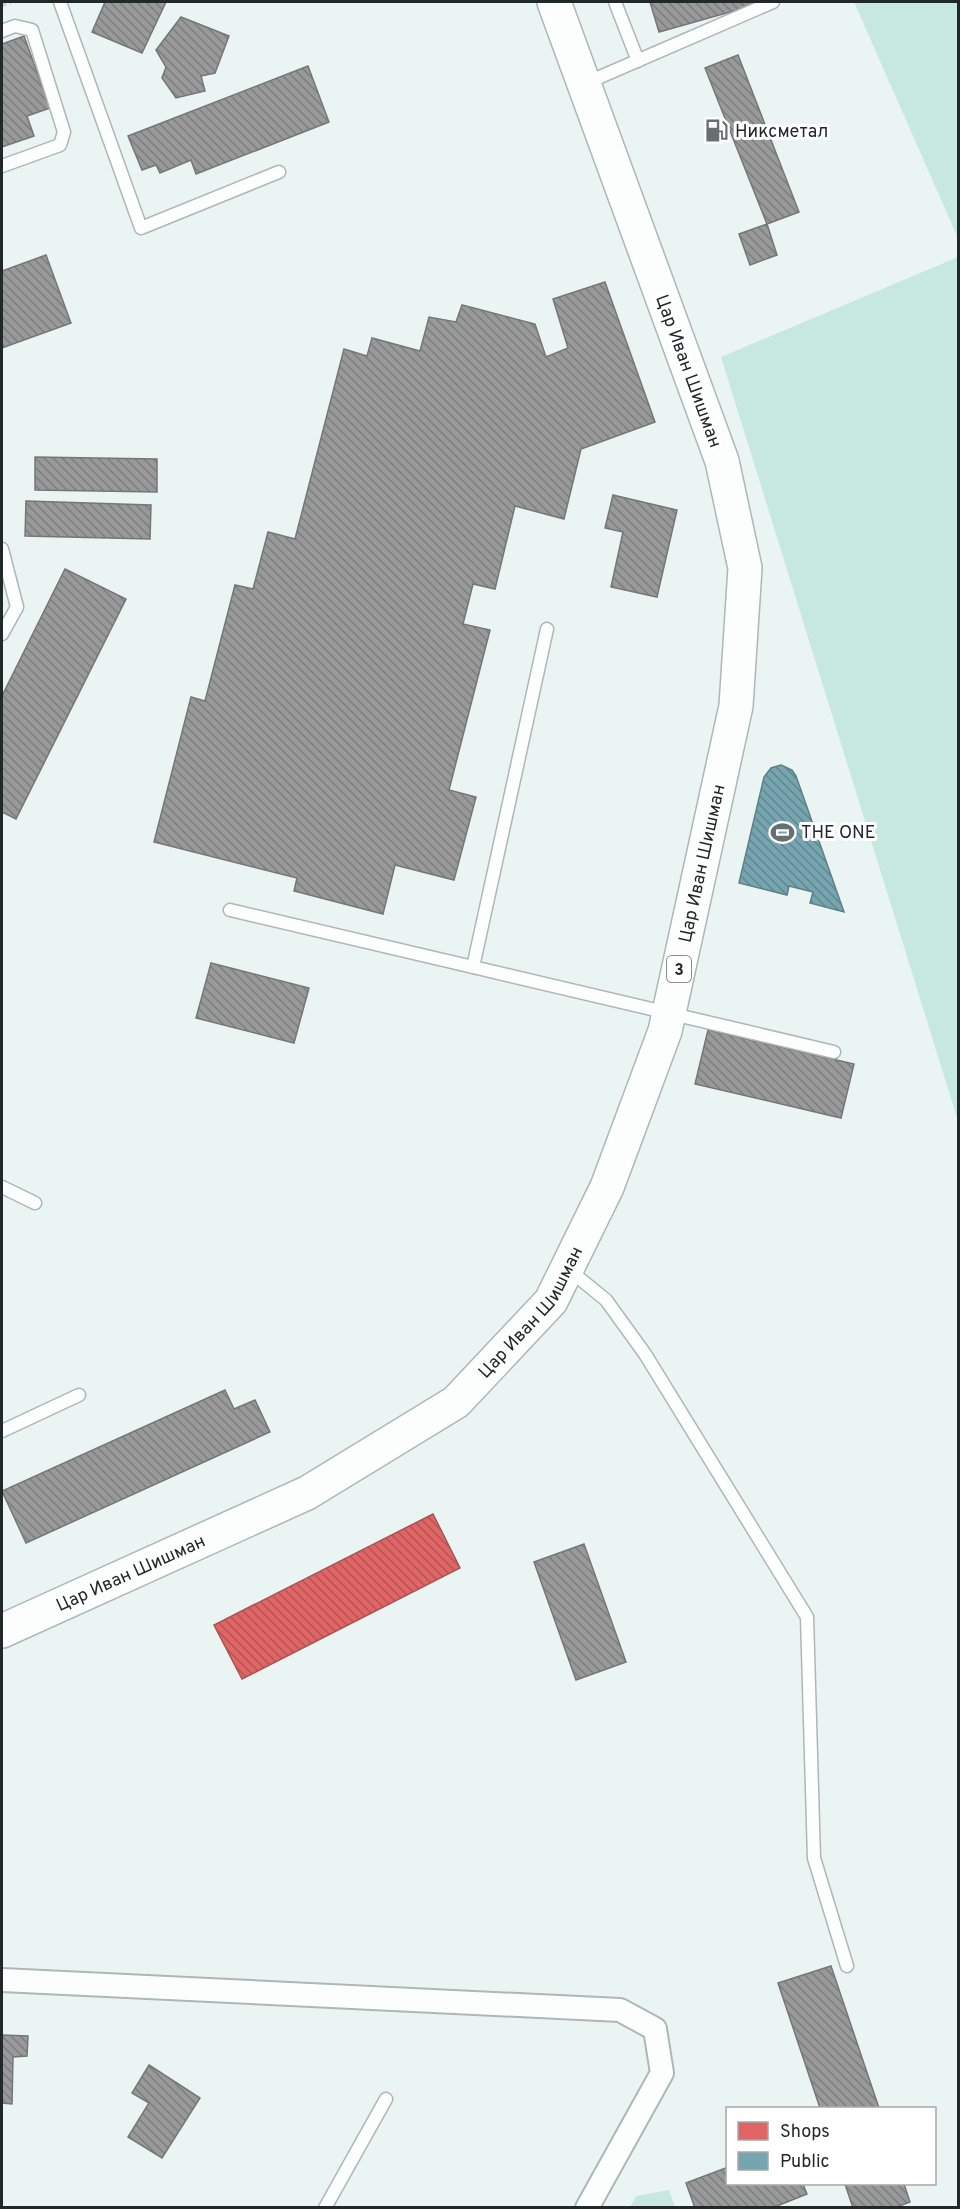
<svg xmlns="http://www.w3.org/2000/svg" width="960" height="2209" font-family="Overpass,sans-serif">
<defs>
<pattern id="shops-back-hatch" width="6" height="6" patternUnits="userSpaceOnUse" patternTransform="scale(1.5)"><rect width="6" height="6" fill="#e06666"/><path d="M-1 5l2 2M0 0l6 6M5-1l2 2" fill="none" stroke="#b55454"/></pattern>
<pattern id="public-back-hatch" width="6" height="6" patternUnits="userSpaceOnUse" patternTransform="scale(1.5)"><rect width="6" height="6" fill="#76a5af"/><path d="M-1 5l2 2M0 0l6 6M5-1l2 2" fill="none" stroke="#60868e"/></pattern>
<pattern id="industry-back-hatch" width="6" height="6" patternUnits="userSpaceOnUse" patternTransform="scale(1.5)"><rect width="6" height="6" fill="#999"/><path d="M-1 5l2 2M0 0l6 6M5-1l2 2" fill="none" stroke="#7c7d7d"/></pattern>
</defs>
<rect width="100%" height="100%" fill="#eaf5f3"/>
<g fill="#c7e8e1">
<polygon points="854,2 958,2 958,238"/>
<polygon points="958,257 958,256 958,1121 721,357"/>
<polygon points="669,2190 675,2207 630,2207 636,2196"/>
</g>
<polygon fill="url(#shops-back-hatch)" stroke="#a75453" stroke-width="1.5" points="433,1514 460,1568 242,1679 214,1625"/>
<polygon fill="url(#public-back-hatch)" stroke="#5c8086" stroke-width="1.5" points="781,765 792,770 796,776 844,912 810,903 813,892 789,886 787,895 739,883 764,777 771,768"/>
<g fill="url(#industry-back-hatch)" stroke="#757777" stroke-width="1.5">
<polygon points="105,2 166,2 142,53 92,32"/>
<polygon points="650,2 766,2 659,32"/>
<polygon points="181,17 229,36 215,73 201,76 205,91 176,98 162,78 166,67 156,50"/>
<polygon points="24,36 50,108 27,116 34,136 2,147 2,44"/>
<polygon points="738,55 799,212 767,224 705,68"/>
<polygon points="308,66 329,122 196,174 191,160 160,173 156,165 142,170 128,136"/>
<polygon points="767,224 777,255 750,265 739,234"/>
<polygon points="46,255 71,323 2,348 2,271"/>
<polygon points="605,282 655,422 581,449 564,519 515,506 495,589 473,584 463,624 490,630 449,790 476,797 454,880 395,865 383,914 294,891 297,878 154,842 191,697 205,701 235,585 253,589 268,532 295,539 344,349 367,356 372,338 420,351 429,317 456,322 462,305 535,324 546,357 568,348 553,299"/>
<polygon points="35,457 157,459 157,492 35,490"/>
<polygon points="613,495 677,510 657,597 611,587 623,532 605,528"/>
<polygon points="26,501 151,505 150,539 25,536"/>
<polygon points="65,569 126,599 16,819 2,812 2,696"/>
<polygon points="211,963 309,988 294,1043 196,1018"/>
<polygon points="708,1030 854,1064 841,1118 695,1084"/>
<polygon points="225,1390 234,1409 255,1400 270,1432 26,1543 2,1491"/>
<polygon points="584,1544 626,1662 576,1680 534,1562"/>
<polygon points="831,1966 879,2108 820,2108 778,1983"/>
<polygon points="2,2035 28,2036 27,2056 13,2057 12,2104 2,2103"/>
<polygon points="149,2065 200,2098 162,2158 128,2137 149,2103 132,2093"/>
<polygon points="728,2167 728,2184 803,2184 807,2194 772,2208 695,2208 686,2183"/>
<polygon points="845,2184 904,2184 910,2202 894,2208 853,2208"/>
</g>
<g fill="none" stroke-linecap="round" stroke-linejoin="round">
<defs>
<g id="service">
<polyline points="60,2 141,228 279,172"/>
<polyline points="615,2 638,61"/>
<polyline points="2,31 15,26 32,30 64,132 60,145 2,166"/>
<polyline points="586,83 773,2"/>
<polyline points="2,549 17,607 2,634"/>
<polyline points="547,629 473,967 834,1052"/>
<polyline points="230,910 473,967"/>
<polyline points="2,1187 35,1203"/>
<polyline points="568,1269 606,1300 645,1354 807,1617 814,1858 847,1966"/>
<polyline points="2,1431 79,1395"/>
<polyline points="325,2208 386,2099"/>
</g>
<polyline id="minor" points="2,1980 620,2010 655,2029 662,2073 587,2208"/>
<g id="primary">
<path id="s1" d="M2,1631L307,1493L456,1402L551,1301L607,1187L665,1031L736,706L745,568L722,461L554,2"/>
</g>
</defs>
<use href="#service" stroke="#aeb7b5" stroke-width="15"/>
<use href="#minor" stroke="#aeb7b5" stroke-width="26"/>
<use href="#primary" stroke="#aeb7b5" stroke-width="36"/>
<polyline stroke="#ced2d1" stroke-width="4" stroke-dasharray="4.5 3" stroke-linecap="butt" points="2,5 11,2"/>
<use href="#service" stroke="#fcfefd" stroke-width="12"/>
<use href="#minor" stroke="#fcfefd" stroke-width="22"/>
<use href="#primary" stroke="#fcfefd" stroke-width="33"/>
</g>
<defs>
<symbol id="fuel-bare" viewBox="-9 -9 18 18"><path d="M-5.5-6h7V0h2V4h1.3V-2.5L3-4.5l.8-.8L6-3V5H2.5V1h-1V6h-7ZM-4.2-4.7v3.2H.2V-4.7Z" fill="#67706f" stroke="#fff" stroke-width="2.5" paint-order="stroke"/></symbol>
<symbol id="stadium-bare" viewBox="-9 -9 18 18"><path d="M0-5a6.5 5 0 1 0 0 10a6.5 5 0 1 0 0-10ZM-3.5-1.8h7v3.6h-7Z" fill="#67706f" stroke="#fff" stroke-width="2.5" paint-order="stroke"/></symbol>
</defs>
<g fill-rule="evenodd">
<use href="#fuel-bare" x="700" y="114" width="33" height="33"/>
<use href="#stadium-bare" x="766" y="816" width="33" height="33"/>
</g>
<g text-anchor="middle" stroke-width="6" stroke-linejoin="round" paint-order="stroke">
<rect fill="#fff" stroke="#646968" stroke-width="1.5" x="667" y="956" width="24" height="26" rx="4.5"/>
<g font-size="16" font-weight="bold" fill="#212928">
<text x="679" y="975">3</text>
</g>
<g font-size="18" fill="#212928" stroke="#fff" text-anchor="start">
<text x="735" y="137">Никсметал</text>
<text x="801" y="838">THE ONE</text>
</g>
<g font-size="18" fill="#212928" stroke="#fff">
<text transform="translate(689 371) rotate(70)" y="6">Цар Иван Шишман</text>
<text dy="6" stroke="none"><textPath href="#s1" startOffset="1113">Цар Иван Шишман</textPath></text>
<text dy="6" stroke="none"><textPath href="#s1" startOffset="627">Цар Иван Шишман</textPath></text>
<text dy="6" stroke="none"><textPath href="#s1" startOffset="141">Цар Иван Шишман</textPath></text>
</g>
</g>
<rect width="960" height="2209" fill="none" stroke="#212928" stroke-width="6"/>
<rect x="726" y="2107" width="210" height="78" fill="#ffffff" stroke="#a6a9a9" stroke-width="1.5"/>
<rect x="738" y="2122" width="30" height="18" fill="#e06666" stroke="#a6a9a9" stroke-width="1.5"/>
<text x="780" y="2137" font-size="18" fill="#212928">Shops</text>
<rect x="738" y="2152" width="30" height="18" fill="#76a5af" stroke="#a6a9a9" stroke-width="1.5"/>
<text x="780" y="2167" font-size="18" fill="#212928">Public</text>
</svg>
